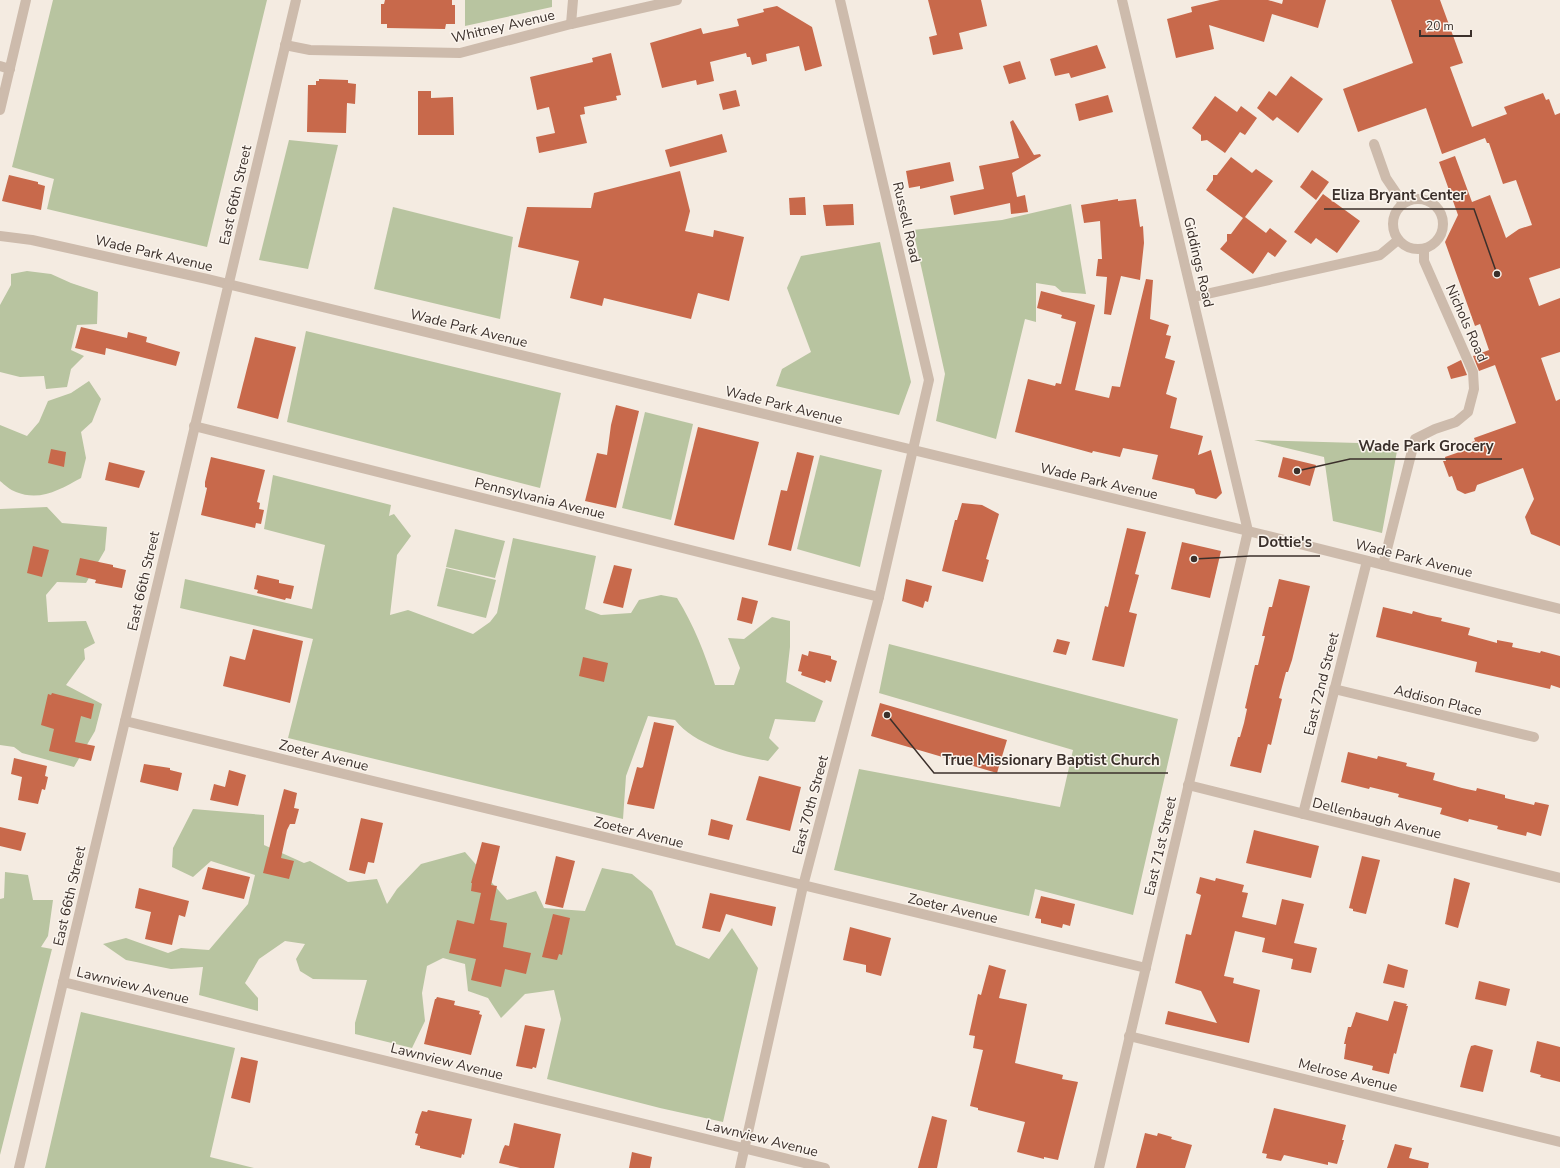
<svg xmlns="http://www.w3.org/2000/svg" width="1560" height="1168" font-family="'Nunito Sans',sans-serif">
<rect width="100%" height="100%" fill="#f4ebe1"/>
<g fill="#b8c4a0">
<polygon points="53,0 267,0 207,247 47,209 54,179 12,167"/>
<polygon points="465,0 552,0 552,7 465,26"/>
<polygon points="289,140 338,145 308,269 259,260"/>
<polygon points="1071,204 1086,294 1062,292 1055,286 1036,283 1036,322 1025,319 996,439 936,421 945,374 913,230 1002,220"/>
<polygon points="393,207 513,237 500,319 374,289"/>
<polygon points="880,242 911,382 899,415 776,386 782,369 811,352 787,288 801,256"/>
<polygon points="27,271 51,274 71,283 98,292 97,324 77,325 71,350 84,356 71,369 67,387 46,389 44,376 20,377 0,372 0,305 11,285 11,274"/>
<polygon points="306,331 561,393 540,488 287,422"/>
<path d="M89,381L101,399L92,422L81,432L86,458L81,478C61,489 40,502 16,492C10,490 5,485 0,481V425L27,436L39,422L48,401L71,393Z"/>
<polygon points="645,412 693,424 671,520 622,508"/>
<polygon points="1254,440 1394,444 1397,451 1382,533 1333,521 1324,457"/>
<polygon points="820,455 882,470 860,567 797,549"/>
<path d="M273,475L391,505L389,516L394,514L411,536L397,555L390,615L408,610L473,634L490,622L497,613L513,538L596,556L585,609L601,615L631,613L639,600L661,595L677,598C694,625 705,654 715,685H734L740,668L728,638L744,639L772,617L790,621V647L786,682L823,701L815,722L775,719L769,738L779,748L768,761C736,755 696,746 675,720L648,716L626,776L623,819L288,738L313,639L180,608L185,579L312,609L325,545L264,529Z"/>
<polygon points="47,507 62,523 107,527 105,550 86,583 57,582 46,595 48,622 86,621 95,643 84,649 85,659 66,685 102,704 95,731 74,767 22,753 14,747 0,745 0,509"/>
<polygon points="455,529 505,541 495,578 446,567"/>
<polygon points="446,568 496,580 486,618 437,606"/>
<polygon points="889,644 1178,719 1133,915 1035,889 1029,916 834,870 859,769 1060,807 1073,750 879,693"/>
<polygon points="193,809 264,815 264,845 304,863 310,861 348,882 377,879 387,904 397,889 421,864 465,852 507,900 536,891 544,908 585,911 602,868 632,874 652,891 676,945 709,959 732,928 758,968 723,1122 660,1108 547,1079 561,1019 554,990 525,994 501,1018 488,998 468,991 465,964 443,958 427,966 422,993 425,1021 412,1048 355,1034 355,1023 367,980 313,979 300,971 296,959 305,944 285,941 259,959 245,983 258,998 258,1011 199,995 203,967 171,969 126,960 103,944 126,938 168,953 181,948 209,950 248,904 255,875 211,861 193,877 172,867 173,848"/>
<polygon points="5,872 28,875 33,900 53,900 48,936 41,947 52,949 0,1155 0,899 4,898"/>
<polygon points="81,1012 235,1048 210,1157 254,1168 45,1168"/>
</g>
<g fill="#c8694b">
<polygon points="385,0 452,0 452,5 455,5 455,24 446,24 445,29 387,28 387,24 381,24 381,4 384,4"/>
<polygon points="928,0 981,0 987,26 959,33 963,49 933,55 929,37 937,35"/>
<polygon points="1220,0 1268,0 1282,4 1283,0 1326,0 1318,28 1272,14 1264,42 1209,25 1214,49 1176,58 1167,19 1192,12 1191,7"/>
<polygon points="1391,0 1440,0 1463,63 1450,67 1472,127 1507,114 1504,107 1543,93 1546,100 1549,99 1555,115 1560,113 1560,268 1529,278 1539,306 1560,298 1560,352 1541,358 1556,401 1560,399 1560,546 1531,534 1525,517 1534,499 1523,468 1477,485 1475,491 1465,494 1457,490 1452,476 1449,477 1443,461 1446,461 1445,457 1471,448 1469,443 1475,441 1474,438 1516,423 1495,365 1479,371 1473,356 1489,350 1480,324 1475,326 1445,242 1458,215 1439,162 1455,156 1472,202 1490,195 1506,238 1519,229 1532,225 1516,180 1503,184 1489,143 1487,143 1485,138 1442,154 1426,108 1358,132 1343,89 1413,63"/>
<polygon points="777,6 812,27 822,66 805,71 799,46 766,54 767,61 752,65 750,57 747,57 746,53 710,62 714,81 697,85 696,80 662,88 650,43 701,28 703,34 739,26 737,19 764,12 763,9"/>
<polygon points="1097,45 1106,68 1071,78 1069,73 1055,76 1050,59"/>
<polygon points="611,53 621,95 616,96 617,100 584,107 585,114 580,115 587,143 539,153 536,137 555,133 549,107 537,110 530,77 593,62 592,58"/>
<polygon points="1020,61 1026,79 1009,84 1003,66"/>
<polygon points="1291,76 1323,99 1298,133 1277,117 1273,121 1257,108 1269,91 1276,96"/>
<polygon points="319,79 348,80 348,83 356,84 355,104 347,103 346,133 307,132 308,85 316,85 316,81 319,81"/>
<polygon points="736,90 740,106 723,110 719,94"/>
<polygon points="418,91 431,91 431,98 453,97 454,135 418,135"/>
<polygon points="1108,95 1113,112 1079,121 1075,104"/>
<polygon points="1215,96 1237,112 1241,106 1257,118 1245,135 1240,132 1225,153 1207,140 1201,141 1201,135 1192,128"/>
<polygon points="1013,120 1034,155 1040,154 1041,156 1012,173 1017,197 1025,195 1028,212 1011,214 1010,203 954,215 950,196 984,189 979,166 1019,158 1010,122"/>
<polygon points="722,134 727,152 670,167 665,150"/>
<polygon points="1231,157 1252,173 1256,169 1273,181 1245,217 1266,233 1270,228 1287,241 1275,257 1268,252 1253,274 1220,249 1227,241 1227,234 1231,234 1243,218 1206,190 1213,180 1213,175 1217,175"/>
<polygon points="950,162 954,181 920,189 920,186 909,188 906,171"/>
<polygon points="1312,170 1329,182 1316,200 1300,187"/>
<polygon points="680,171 690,211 685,231 713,237 714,230 744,237 729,301 698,293 691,319 604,298 602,306 570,298 579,261 518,247 527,207 591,208 594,193"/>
<polygon points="9,175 38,182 38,184 45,186 41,210 2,201"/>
<polygon points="1323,194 1360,221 1337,253 1316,238 1311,244 1294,232"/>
<polygon points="805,197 806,215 790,215 789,198"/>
<polygon points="1118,199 1118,201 1136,199 1140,227 1143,226 1144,243 1140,280 1121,276 1111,315 1104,314 1107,277 1096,276 1098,259 1102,259 1100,221 1084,223 1081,205"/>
<polygon points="853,204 854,225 826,226 823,205"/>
<polygon points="1146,279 1153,280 1150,319 1169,325 1166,335 1171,336 1165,358 1175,361 1166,394 1177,398 1170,428 1203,436 1198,455 1211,450 1222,493 1216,499 1196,494 1194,489 1152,479 1158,455 1123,448 1120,457 1093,451 1092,453 1015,432 1028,379 1055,386 1056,383 1061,384 1076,322 1061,318 1062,315 1037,308 1041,291 1095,305 1075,390 1109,398 1112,386 1120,387"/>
<polygon points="81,327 127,338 128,332 147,337 146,342 180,352 176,366 106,348 105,355 75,348"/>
<polygon points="255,337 296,347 278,419 237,408"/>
<polygon points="1461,360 1467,375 1451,379 1447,367"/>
<polygon points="616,405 639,411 616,508 585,501 597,453 607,455 611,425"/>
<polygon points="698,427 759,442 734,540 674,525"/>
<polygon points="51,449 66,452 64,467 48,463"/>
<polygon points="797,452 814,456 791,551 768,545 781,490 787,491"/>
<polygon points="211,457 265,470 257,502 260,503 259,509 264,510 261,524 256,523 255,528 201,515 207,488 205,487 205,482"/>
<polygon points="1283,457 1316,465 1310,486 1278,477"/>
<polygon points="109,462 145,471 139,488 105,480"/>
<polygon points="962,503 982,505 999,514 986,559 989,560 983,582 942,571 955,520 957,520"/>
<polygon points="1127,528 1146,532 1135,574 1139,575 1129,612 1137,614 1124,667 1092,660 1105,606 1108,607"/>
<polygon points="1182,542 1221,551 1210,598 1171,589"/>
<polygon points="33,546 49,550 42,577 27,573"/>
<polygon points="80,558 113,565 113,567 126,570 122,588 95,583 96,580 76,575"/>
<polygon points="614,565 632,569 623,608 603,603"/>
<polygon points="257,575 279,580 279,583 294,586 291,599 286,598 285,600 257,593 258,590 254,589"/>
<polygon points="906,579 932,586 928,602 925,601 923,608 902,601"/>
<polygon points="1279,579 1310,586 1292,660 1288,672 1286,672 1279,698 1282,699 1271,745 1268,744 1261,773 1230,766 1238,737 1240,737 1244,723 1247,709 1245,708 1255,665 1258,665 1265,636 1262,636 1269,607 1272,607"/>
<polygon points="742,597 758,601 752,624 737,620"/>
<polygon points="1383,607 1412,614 1413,611 1427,615 1442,618 1441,621 1470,628 1468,635 1497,643 1497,640 1513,643 1512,647 1540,653 1541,651 1560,656 1560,688 1551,685 1550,689 1475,672 1477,662 1376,637"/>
<polygon points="253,629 303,641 290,703 223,686 230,656 245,660"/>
<polygon points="1057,639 1070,642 1066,655 1053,652"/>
<polygon points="809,651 831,656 831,659 837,661 831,682 826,680 825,683 801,675 802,672 798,671 802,654 808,656"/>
<polygon points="583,657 608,663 604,682 579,676"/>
<polygon points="52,693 94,704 91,719 81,716 75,742 95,746 91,761 49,751 54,729 41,725 48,694 51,695"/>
<polygon points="880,703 1007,740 997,773 871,736"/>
<polygon points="654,722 674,726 654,809 627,804 637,767 641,768 643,767"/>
<polygon points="1348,752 1377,759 1378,756 1407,763 1406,766 1435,773 1433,780 1462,788 1476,791 1477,788 1505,795 1505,798 1534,805 1535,802 1549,805 1541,836 1527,832 1526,836 1497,829 1498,826 1469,819 1468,822 1440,814 1442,808 1398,797 1399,794 1370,787 1369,789 1341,782"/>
<polygon points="14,758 47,766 45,776 48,777 45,790 42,789 38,804 18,800 22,777 11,774"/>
<polygon points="144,764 170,768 170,770 182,773 178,791 140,782"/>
<polygon points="229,770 246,775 238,806 210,800 214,784 225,787"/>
<polygon points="759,776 801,787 790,831 746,820"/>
<polygon points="284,789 297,793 294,808 299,809 295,824 290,824 287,830 281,858 294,861 289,879 263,873"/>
<polygon points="361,818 383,823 374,863 368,862 365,874 349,870"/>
<polygon points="711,819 733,825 729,840 708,835"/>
<polygon points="0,827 26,833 21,851 0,846"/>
<polygon points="1254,830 1319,846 1311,878 1246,863"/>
<polygon points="482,842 500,846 491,885 497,886 490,920 507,923 503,947 531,953 526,974 505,969 501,987 471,980 476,959 449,953 457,920 474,924 481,893 471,891 472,883 471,883"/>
<polygon points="556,856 575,861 563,908 545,904"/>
<polygon points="1362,856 1380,860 1366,914 1353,911 1353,909 1349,908"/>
<polygon points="208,867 250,877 244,899 202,889"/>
<polygon points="1200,877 1215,881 1216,878 1244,885 1242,892 1248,893 1242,917 1276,925 1282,899 1304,904 1294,943 1317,948 1311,973 1291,969 1293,959 1262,952 1265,938 1235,931 1224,976 1234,978 1233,983 1260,990 1249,1043 1165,1024 1168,1011 1217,1023 1201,991 1175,983 1186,934 1191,935 1201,895 1196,893"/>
<polygon points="1454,878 1470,883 1458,928 1445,924"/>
<polygon points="139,888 189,901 185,917 179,915 172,945 145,939 151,912 135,908"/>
<polygon points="710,893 776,907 772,926 726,914 720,932 702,928"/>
<polygon points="1041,896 1075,904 1070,926 1063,924 1062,928 1041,923 1041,919 1035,918"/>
<polygon points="553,914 570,918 562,955 559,954 557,960 542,957"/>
<polygon points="850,927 891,938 881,976 866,972 866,965 843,960"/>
<polygon points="1388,964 1408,970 1404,988 1383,983"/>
<polygon points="989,965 1006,970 999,998 1027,1004 1015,1063 1063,1075 1062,1079 1078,1082 1058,1160 1044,1157 1044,1159 1017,1152 1025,1122 978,1110 978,1108 970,1106 983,1050 973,1048 975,1036 969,1035 978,994 981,995"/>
<polygon points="1479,981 1510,989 1506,1006 1475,999"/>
<polygon points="437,997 455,1001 454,1005 480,1011 479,1014 482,1015 471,1055 424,1044 435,999 436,999"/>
<polygon points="1394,1001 1407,1004 1406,1006 1408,1006 1396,1054 1394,1053 1389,1074 1372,1070 1373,1066 1344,1059 1346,1044 1344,1044 1348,1027 1351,1027 1356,1012 1388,1021"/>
<polygon points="525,1025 545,1029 536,1068 533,1067 532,1069 516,1066"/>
<polygon points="1537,1041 1560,1047 1560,1082 1540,1077 1541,1075 1530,1072"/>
<polygon points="1475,1045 1493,1050 1483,1092 1460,1087 1468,1055 1471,1046"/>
<polygon points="241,1057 258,1061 250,1103 231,1098"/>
<polygon points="1274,1108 1346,1125 1342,1140 1344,1140 1337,1164 1328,1162 1328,1165 1284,1155 1281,1161 1266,1158 1267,1154 1262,1153"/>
<polygon points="428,1110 472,1119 464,1155 462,1154 461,1158 420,1148 420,1146 415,1145 418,1134 415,1133 419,1119 422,1111 427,1112"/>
<polygon points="932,1116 947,1120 937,1168 918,1168"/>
<polygon points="514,1123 561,1134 554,1168 520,1168 499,1163 503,1149 505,1145 509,1146"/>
<polygon points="1145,1133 1157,1136 1158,1133 1172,1137 1171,1139 1192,1145 1185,1168 1136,1168"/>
<polygon points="1395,1144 1412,1148 1409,1158 1429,1163 1428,1168 1387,1168"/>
<polygon points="632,1152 652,1157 650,1168 629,1168"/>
</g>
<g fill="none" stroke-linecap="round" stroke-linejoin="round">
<g stroke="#cdbbac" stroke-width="10">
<polyline points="571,24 573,0"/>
<polyline points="285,45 310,50 460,53 571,24 677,0"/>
<polyline points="0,66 10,69"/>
<polyline points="0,110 26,0"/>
<polyline points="1374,144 1386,178 1403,203"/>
<circle cx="1418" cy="224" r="25"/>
<polyline points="0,236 32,240 207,279 1248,531 1560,609"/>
<polyline points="1193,297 1380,255 1398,240"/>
<polyline points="194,426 879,597"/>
<polyline points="1383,565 1415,439 1435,429 1456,422 1468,412 1474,389 1473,372 1424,261 1424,249"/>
<polyline points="1334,689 1534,737"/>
<polyline points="125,721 1146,968"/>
<polyline points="1188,785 1560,878"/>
<polyline points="1303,814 1367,561"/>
<polyline points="63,982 825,1168"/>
<polyline points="1129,1036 1560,1142"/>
<polyline points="19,1168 296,0"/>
<polyline points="740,1168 803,886 879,597 929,380 840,0"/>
<polyline points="1099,1168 1248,531 1122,0"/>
</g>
</g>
<g text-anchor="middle" stroke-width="3" stroke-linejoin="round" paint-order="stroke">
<g font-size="14" fill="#3b302b" stroke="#fbf5ee">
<text transform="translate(503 26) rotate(-13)" y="5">Whitney Avenue</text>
<text transform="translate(235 195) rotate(-77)" y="5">East 66th Street</text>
<text transform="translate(907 222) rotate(77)" y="5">Russell Road</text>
<text transform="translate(154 253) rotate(13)" y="5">Wade Park Avenue</text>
<text transform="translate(1199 262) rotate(77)" y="5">Giddings Road</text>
<text transform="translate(1467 323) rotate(66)" y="5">Nichols Road</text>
<text transform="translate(469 328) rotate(14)" y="5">Wade Park Avenue</text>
<text transform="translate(784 405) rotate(14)" y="5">Wade Park Avenue</text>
<text transform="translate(1099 481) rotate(13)" y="5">Wade Park Avenue</text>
<text transform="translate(540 498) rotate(14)" y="5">Pennsylvania Avenue</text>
<text transform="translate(1414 558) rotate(14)" y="5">Wade Park Avenue</text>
<text transform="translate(143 581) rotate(-77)" y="5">East 66th Street</text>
<text transform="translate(1321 684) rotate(-76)" y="5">East 72nd Street</text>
<text transform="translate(1438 700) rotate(14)" y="5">Addison Place</text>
<text transform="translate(324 755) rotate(14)" y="5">Zoeter Avenue</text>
<text transform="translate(810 805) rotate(-75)" y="5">East 70th Street</text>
<text transform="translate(1377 818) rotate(14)" y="5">Dellenbaugh Avenue</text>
<text transform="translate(639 832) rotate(14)" y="5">Zoeter Avenue</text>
<text transform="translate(1160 846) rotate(-77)" y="5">East 71st Street</text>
<text transform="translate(69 896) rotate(-77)" y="5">East 66th Street</text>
<text transform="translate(953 908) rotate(13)" y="5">Zoeter Avenue</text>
<text transform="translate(133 985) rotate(14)" y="5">Lawnview Avenue</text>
<text transform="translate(447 1061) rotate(14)" y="5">Lawnview Avenue</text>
<text transform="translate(1348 1075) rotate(14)" y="5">Melrose Avenue</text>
<text transform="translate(762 1138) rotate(14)" y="5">Lawnview Avenue</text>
</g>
</g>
<path fill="none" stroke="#3b302b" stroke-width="1.5" d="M1497 274L1474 209H1324M1297 471L1350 459H1502M1194 559L1250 556H1320M887 715L934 773H1168"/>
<g fill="#3b302b" stroke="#fbf5ee" stroke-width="1.5">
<circle cx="1497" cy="274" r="4"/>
<circle cx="1297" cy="471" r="4"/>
<circle cx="1194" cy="559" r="4"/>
<circle cx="887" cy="715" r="4"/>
</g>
<g font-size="15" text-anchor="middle" font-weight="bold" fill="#3b302b" stroke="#fbf5ee" stroke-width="3" stroke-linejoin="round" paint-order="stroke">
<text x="1399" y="200">Eliza Bryant Center</text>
<text x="1426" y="451">Wade Park Grocery</text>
<text x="1285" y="547">Dottie's</text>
<text x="1051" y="765">True Missionary Baptist Church</text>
</g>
<path d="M1420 30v6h51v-6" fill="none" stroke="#3b302b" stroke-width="2"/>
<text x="1426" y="30" font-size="12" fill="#3b302b" stroke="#fbf5ee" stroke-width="3" paint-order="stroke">20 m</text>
</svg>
